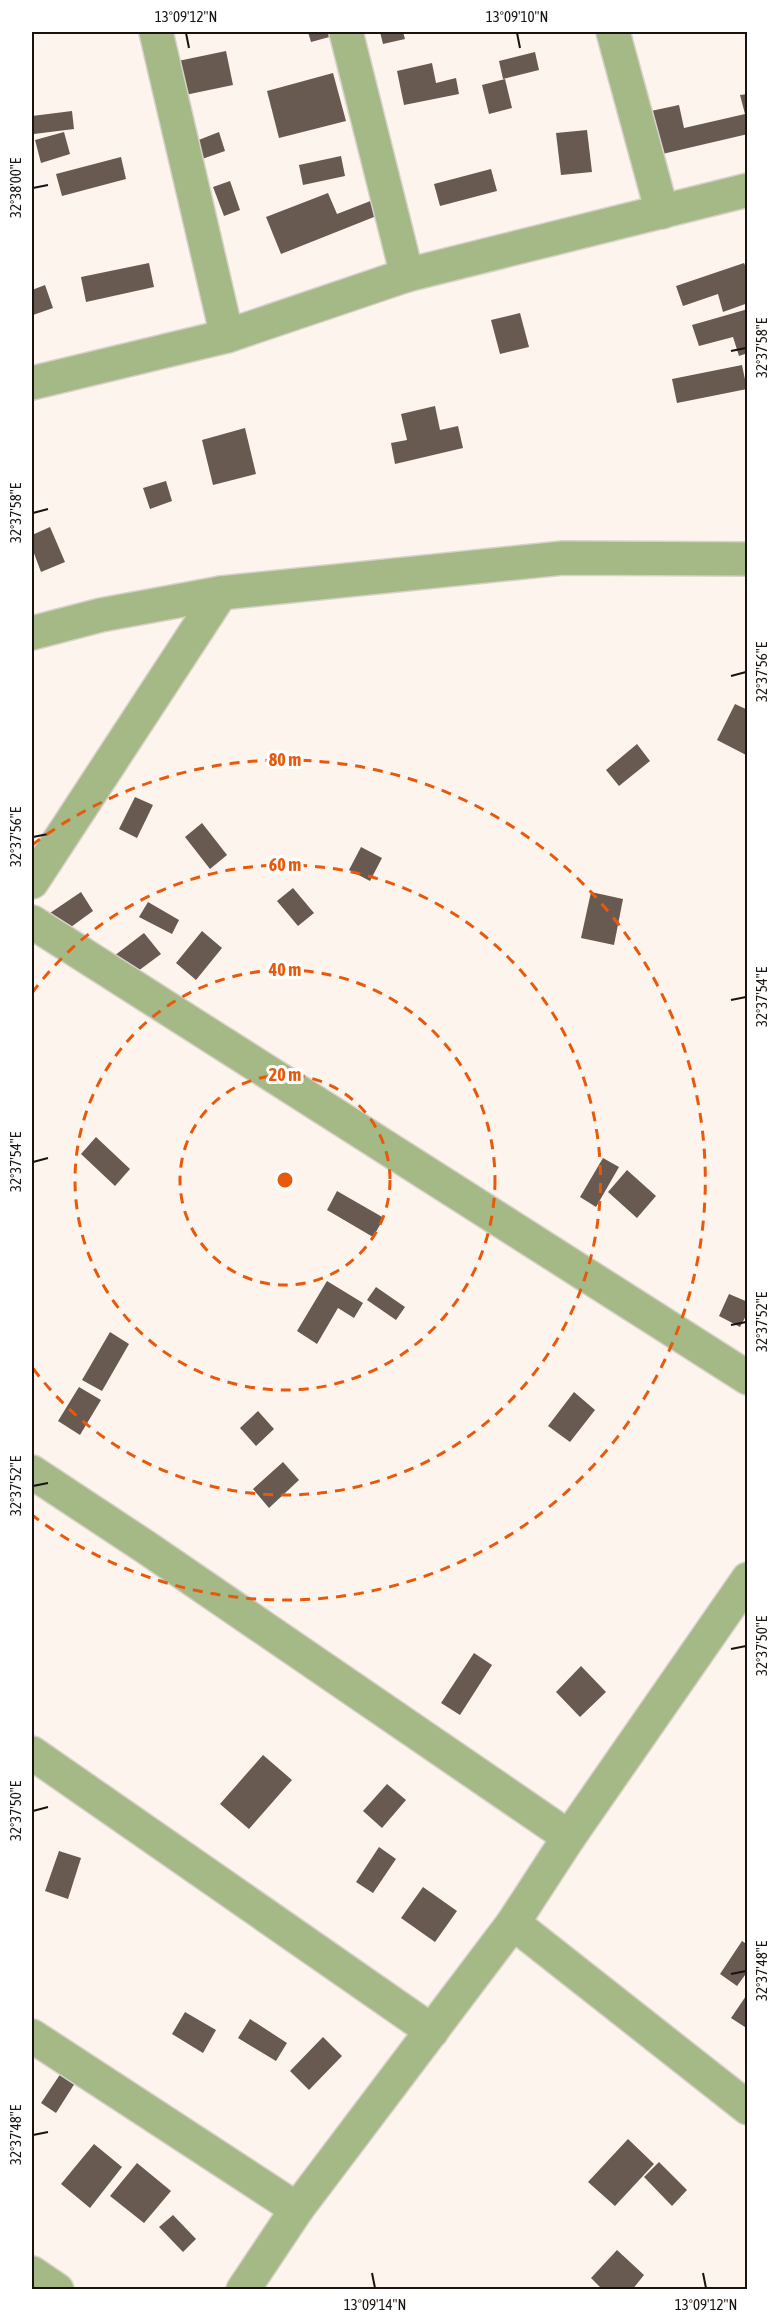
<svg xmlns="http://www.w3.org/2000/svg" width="779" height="2321" font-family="'Asap Condensed',sans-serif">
<rect width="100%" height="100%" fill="#fdf5ed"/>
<g fill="#685951">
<polygon points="308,32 332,32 333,36 311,42"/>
<polygon points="380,32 403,32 405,39 383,44"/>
<polygon points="226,51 233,85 185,95 178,61"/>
<polygon points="535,52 539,70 503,79 499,61"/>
<polygon points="432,63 436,83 456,78 459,94 404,105 397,71"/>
<polygon points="333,73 346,121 279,138 267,91"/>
<polygon points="505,79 512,108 489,114 482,85"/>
<polygon points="748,94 748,134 641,159 632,115 679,105 684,128 745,114 740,95"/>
<polygon points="72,111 74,129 34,134 32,116"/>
<polygon points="587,130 592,172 561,175 556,133"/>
<polygon points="64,132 70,154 41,163 35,140"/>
<polygon points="219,132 225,151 202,159 196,141"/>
<polygon points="341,156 345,176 303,185 299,165"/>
<polygon points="121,157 126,179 62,196 56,174"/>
<polygon points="491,169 497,191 440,206 434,184"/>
<polygon points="230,181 240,210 224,216 213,187"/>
<polygon points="328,193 337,214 373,200 379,215 281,254 266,217"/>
<polygon points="149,263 154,287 86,302 81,277"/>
<polygon points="744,263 748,272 748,303 723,312 718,294 683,306 676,286"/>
<polygon points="45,285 53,308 33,315 32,290"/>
<polygon points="748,309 748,353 739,356 733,337 699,346 692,325"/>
<polygon points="520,313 529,347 500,354 491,320"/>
<polygon points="742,365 747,389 677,403 672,379"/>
<polygon points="435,406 440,430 458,426 463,448 395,464 391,443 407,440 401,414"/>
<polygon points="245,428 256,474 213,485 202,440"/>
<polygon points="166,481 172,501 150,509 143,488"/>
<polygon points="50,527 65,562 41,572 32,548 32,535"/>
<polygon points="735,704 748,710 748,756 717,740"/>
<polygon points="637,744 650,761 619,786 606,770"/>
<polygon points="135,797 153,805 137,838 119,829"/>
<polygon points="202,823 227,855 210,869 185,837"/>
<polygon points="361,847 382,858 370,881 349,870"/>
<polygon points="293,888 314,913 298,926 277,901"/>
<polygon points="81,892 93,911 64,932 50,913"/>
<polygon points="591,892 623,899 614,945 581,938"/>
<polygon points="148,902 179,920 172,934 139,917"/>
<polygon points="202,931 222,948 196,980 176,963"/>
<polygon points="144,933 161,954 130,977 114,956"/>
<polygon points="96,1137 130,1169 115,1186 81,1154"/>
<polygon points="603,1158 619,1167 596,1207 580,1197"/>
<polygon points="627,1170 656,1196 637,1218 608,1192"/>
<polygon points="337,1191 384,1218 373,1237 327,1210"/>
<polygon points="327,1281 363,1303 354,1318 338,1308 317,1344 297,1331"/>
<polygon points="376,1287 405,1307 396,1320 367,1300"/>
<polygon points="729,1294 748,1302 748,1312 740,1327 719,1316"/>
<polygon points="110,1332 129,1344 102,1391 82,1380"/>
<polygon points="79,1387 101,1400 80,1435 58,1421"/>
<polygon points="574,1392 595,1410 570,1442 548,1426"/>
<polygon points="258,1411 274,1429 256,1446 240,1428"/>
<polygon points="283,1462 299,1480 269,1508 253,1489"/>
<polygon points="474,1653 492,1665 460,1715 441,1703"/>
<polygon points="581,1666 606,1692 580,1717 556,1692"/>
<polygon points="263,1755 292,1780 249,1829 220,1804"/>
<polygon points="387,1784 406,1800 382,1828 363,1811"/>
<polygon points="379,1847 396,1859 373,1893 356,1882"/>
<polygon points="59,1851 81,1858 68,1899 45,1891"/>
<polygon points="423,1887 457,1911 435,1942 401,1918"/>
<polygon points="742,1941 748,1945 748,1971 737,1986 720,1974"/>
<polygon points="748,1993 748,2029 731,2018"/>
<polygon points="185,2012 216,2030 203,2053 172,2034"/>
<polygon points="250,2019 287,2043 276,2061 238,2038"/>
<polygon points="323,2037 342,2056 309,2090 290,2071"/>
<polygon points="61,2073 75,2083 56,2113 41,2103"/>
<polygon points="628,2139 654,2164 615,2206 588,2182"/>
<polygon points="94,2144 122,2167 90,2208 61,2184"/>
<polygon points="659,2162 687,2190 672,2206 644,2177"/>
<polygon points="137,2163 171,2191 144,2223 110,2196"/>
<polygon points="173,2215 196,2239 183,2252 159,2227"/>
<polygon points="617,2250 644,2275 632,2290 603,2290 591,2278"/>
</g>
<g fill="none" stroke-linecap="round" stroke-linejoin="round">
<defs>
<g id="minor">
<polyline points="156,32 227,336"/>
<polyline points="346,32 407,275"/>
<polyline points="613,32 662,212"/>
<polyline points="32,383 227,336 407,275 748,190"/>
<polyline points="32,633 101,615 221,593 563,558 748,559"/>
<polyline points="32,882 221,593"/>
<polyline points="32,922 748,1378"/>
<polyline points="32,1472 147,1548 569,1837"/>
<polyline points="32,1753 432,2031"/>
<polyline points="513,1923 748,2108"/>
<polyline points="32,2036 297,2209"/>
<polyline points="32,2273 57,2290"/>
<polyline points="243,2290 297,2209 513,1923 569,1837 748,1579"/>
</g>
</defs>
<use href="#minor" stroke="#d8d1c9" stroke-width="36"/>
<use href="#minor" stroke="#a4b986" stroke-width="33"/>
</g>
<path fill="none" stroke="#18130f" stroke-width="2" d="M186,33L189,48M517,33L520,48M33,188L48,185M731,351L746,348M33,513L48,509M731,676L746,672M33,837L48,834M731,1000L746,997M33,1162L48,1158M731,1325L746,1322M33,1486L48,1483M731,1649L746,1646M33,1811L48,1807M731,1974L746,1971M33,2135L48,2132M372,2273L375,2288M703,2273L706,2288"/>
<g fill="none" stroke="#e8590c" stroke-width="3" stroke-dasharray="10 8">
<circle cx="285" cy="1180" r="105"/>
<circle cx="285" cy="1180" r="210"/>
<path d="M32 993A315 315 0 1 1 32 1367"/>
<path d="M32 845A420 420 0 1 1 32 1515"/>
</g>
<circle cx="285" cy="1180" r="9" fill="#e8590c" stroke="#fff" stroke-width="3"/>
<g font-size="18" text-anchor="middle" font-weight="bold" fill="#e8590c" stroke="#fff" stroke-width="6" stroke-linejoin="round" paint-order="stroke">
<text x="285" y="766">80 m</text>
<text x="285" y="871">60 m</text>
<text x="285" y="976">40 m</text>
<text x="285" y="1081">20 m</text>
</g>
<rect width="779" height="2321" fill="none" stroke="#ffffff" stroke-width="66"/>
<rect x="33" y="33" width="713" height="2255" fill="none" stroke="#18130f" stroke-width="2"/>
<g font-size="15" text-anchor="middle" fill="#18130f">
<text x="186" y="22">13°09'12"N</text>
<text x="517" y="22">13°09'10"N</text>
<text transform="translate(16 188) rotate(-90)" y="5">32°38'00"E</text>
<text transform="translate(762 348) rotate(-90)" y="5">32°37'58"E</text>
<text transform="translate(16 513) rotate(-90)" y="5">32°37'58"E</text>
<text transform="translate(762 672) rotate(-90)" y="5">32°37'56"E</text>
<text transform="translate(16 837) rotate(-90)" y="5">32°37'56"E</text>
<text transform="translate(762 997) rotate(-90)" y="5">32°37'54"E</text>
<text transform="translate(16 1162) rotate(-90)" y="5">32°37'54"E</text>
<text transform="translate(762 1322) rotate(-90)" y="5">32°37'52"E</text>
<text transform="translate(16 1486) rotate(-90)" y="5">32°37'52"E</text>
<text transform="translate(762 1646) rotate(-90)" y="5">32°37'50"E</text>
<text transform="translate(16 1811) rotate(-90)" y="5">32°37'50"E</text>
<text transform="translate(762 1971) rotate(-90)" y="5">32°37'48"E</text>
<text transform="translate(16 2135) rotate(-90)" y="5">32°37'48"E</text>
<text x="375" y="2310">13°09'14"N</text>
<text x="706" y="2310">13°09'12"N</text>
</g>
</svg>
